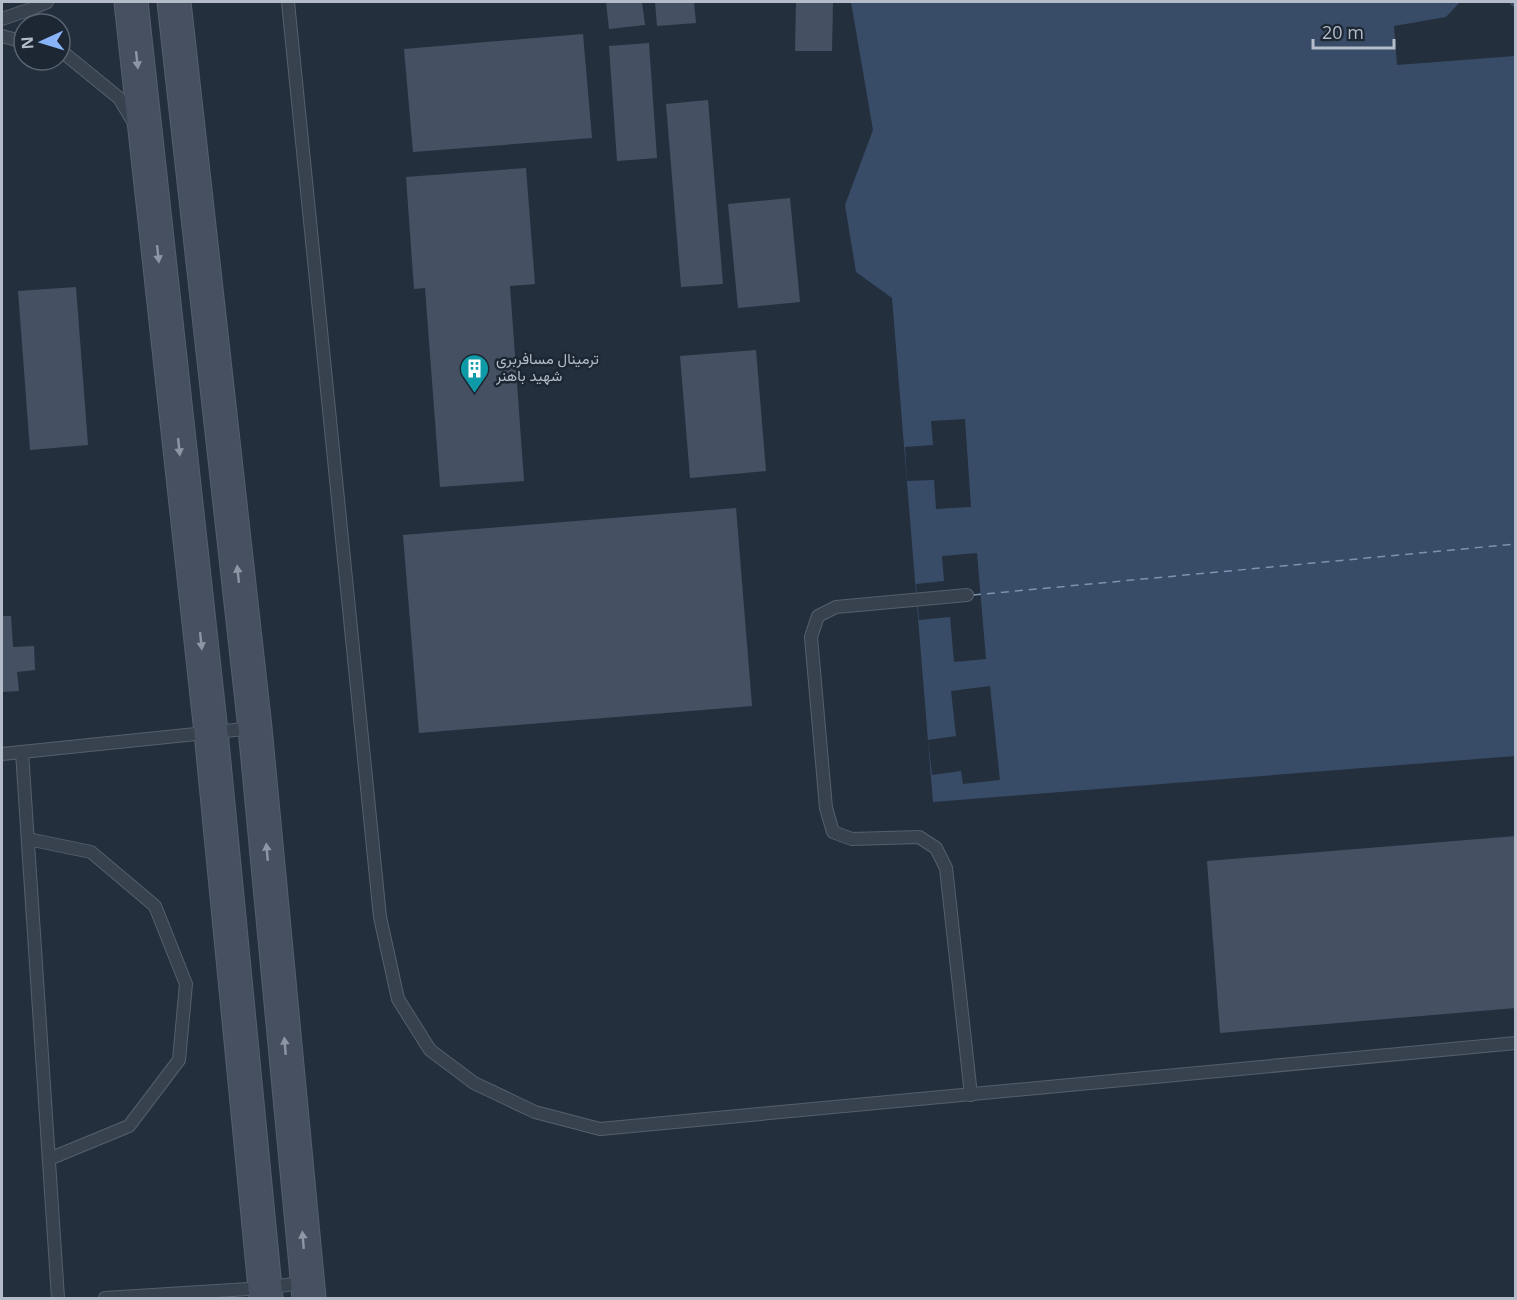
<svg xmlns="http://www.w3.org/2000/svg" width="1517" height="1300" font-family="'Open Sans',Vazirmatn,sans-serif">
<rect width="100%" height="100%" fill="#242f3e"/>
<polygon fill="#394c67" points="851,2 1515,2 1515,756 933,802 892,298 856,272 845,205 873,130"/>
<g fill="#242f3e">
<polygon points="1460,2 1508,2 1515,8 1515,56 1397,65 1394,26 1446,17"/>
<polygon points="965,419 971,507 936,509 934,480 907,481 905,447 933,445 931,421"/>
<polygon points="977,553 986,659 954,662 950,617 919,620 916,584 944,581 942,556"/>
<polygon points="990,686 1000,780 963,784 961,771 932,775 928,740 956,736 951,691"/>
</g>
<g fill="none" stroke-linecap="round" stroke-linejoin="round">
<polyline stroke="#7c92b1" stroke-width="1.5" stroke-dasharray="8 6" stroke-linecap="butt" points="973,595 1516,544"/>
</g>
<g fill="#455162">
<polygon points="606,2 642,2 645,25 609,29"/>
<polygon points="655,2 694,2 696,23 657,26"/>
<polygon points="796,2 833,2 832,51 795,51"/>
<polygon points="583,34 592,138 413,152 404,49"/>
<polygon points="649,43 657,158 617,161 609,46"/>
<polygon points="708,100 723,284 681,287 666,104"/>
<polygon points="526,168 535,284 510,286 524,481 440,487 425,288 414,289 406,177"/>
<polygon points="790,198 800,302 738,308 728,204"/>
<polygon points="76,287 88,445 30,450 18,291"/>
<polygon points="756,350 766,471 690,478 680,356"/>
<polygon points="736,508 752,706 419,733 403,535"/>
<polygon points="2,616 11,616 13,647 34,646 35,670 17,672 19,691 2,692"/>
<polygon points="1516,836 1516,1008 1220,1033 1207,861"/>
</g>
<g fill="none" stroke-linecap="round" stroke-linejoin="round">
<defs>
<g id="lane">
<polyline points="288,2 380,917 398,999 430,1050 474,1083 535,1112 600,1129 1516,1043"/>
<polyline points="2,19 31,9 47,2"/>
<polyline points="2,36 24,42"/>
<polyline points="60,53 65,54 119,98 134,123"/>
<polyline points="967,595 836,607 818,616 811,637 826,808 833,832 852,839 919,837 936,848 946,868 971,1095"/>
<polyline points="22,752 58,1298"/>
<polyline points="2,754 254,728"/>
<polyline points="28,839 91,852 155,906 186,984 179,1060 129,1126 49,1159"/>
<polyline points="105,1298 265,1288 307,1282"/>
</g>
<g id="secondary">
<polyline points="131,2 211,732 266,1298"/>
<polyline points="174,2 255,728 309,1298"/>
</g>
</defs>
<use href="#lane" stroke="#565f6c" stroke-width="14"/>
<use href="#secondary" stroke="#565f6c" stroke-width="35"/>
<use href="#lane" stroke="#38414e" stroke-width="12"/>
<use href="#secondary" stroke="#465061" stroke-width="33"/>
</g>
<defs><path id="oneway-solid" d="M-6-.8H1V-3.2L6.5 0L1 3.2V.8H-6Z" transform="scale(1.5)"/></defs>
<g fill="#8e96a5">
<use href="#oneway-solid" transform="translate(137 60) rotate(84)"/>
<use href="#oneway-solid" transform="translate(158 254) rotate(84)"/>
<use href="#oneway-solid" transform="translate(179 447) rotate(84)"/>
<use href="#oneway-solid" transform="translate(238 574) rotate(-96)"/>
<use href="#oneway-solid" transform="translate(201 641) rotate(84)"/>
<use href="#oneway-solid" transform="translate(267 852) rotate(-95)"/>
<use href="#oneway-solid" transform="translate(285 1046) rotate(-95)"/>
<use href="#oneway-solid" transform="translate(303 1240) rotate(-95)"/>
</g>
<defs>
<symbol id="building-pin" viewBox="-11 -11 22 30"><path d="M0 17L-7.5 6A9.5 9.5 0 1 1 7.5 6Z" fill="#0f9aa8" stroke="#1d2633"/><path d="M-4-6H4V6H1V3H-1V6H-4ZM-2.5-4.3h1.7v1.8h-1.7ZM.8-4.3h1.7v1.8H.8ZM-2.5-1h1.7V.8h-1.7ZM.8-1h1.7V.8H.8Z" fill="#fff"/></symbol>
</defs>
<g fill-rule="evenodd">
<use href="#building-pin" x="458" y="352" width="33" height="45"/>
</g>
<g text-anchor="middle" stroke-width="5" stroke-linejoin="round" paint-order="stroke">
<g font-size="15" fill="#b4bcc9" stroke="#1d2633" text-anchor="start">
<text x="496" y="364">ترمینال مسافربری<tspan x="496" dy="17">شهید باهنر</tspan></text>
</g>
</g>
<rect width="1517" height="1300" fill="none" stroke="#b4bcc9" stroke-width="6"/>
<g transform="translate(42 42) rotate(266)"><circle r="28" fill="#1d2633" stroke="#59626f" stroke-width="1.5"/>
<path d="M0-4.5L10 22L0 15L-10 22Z" fill="#8ab4f8"/>
<text y="-9" font-size="16" font-weight="bold" text-anchor="middle" fill="#b4bcc9">N</text>
</g>
<path d="M1313 39v9h81v-9" fill="none" stroke="#b4bcc9" stroke-width="3"/>
<text x="1322" y="39" font-size="18" fill="#b4bcc9" stroke="#1d2633" stroke-width="4.5" paint-order="stroke">20 m</text>
</svg>
